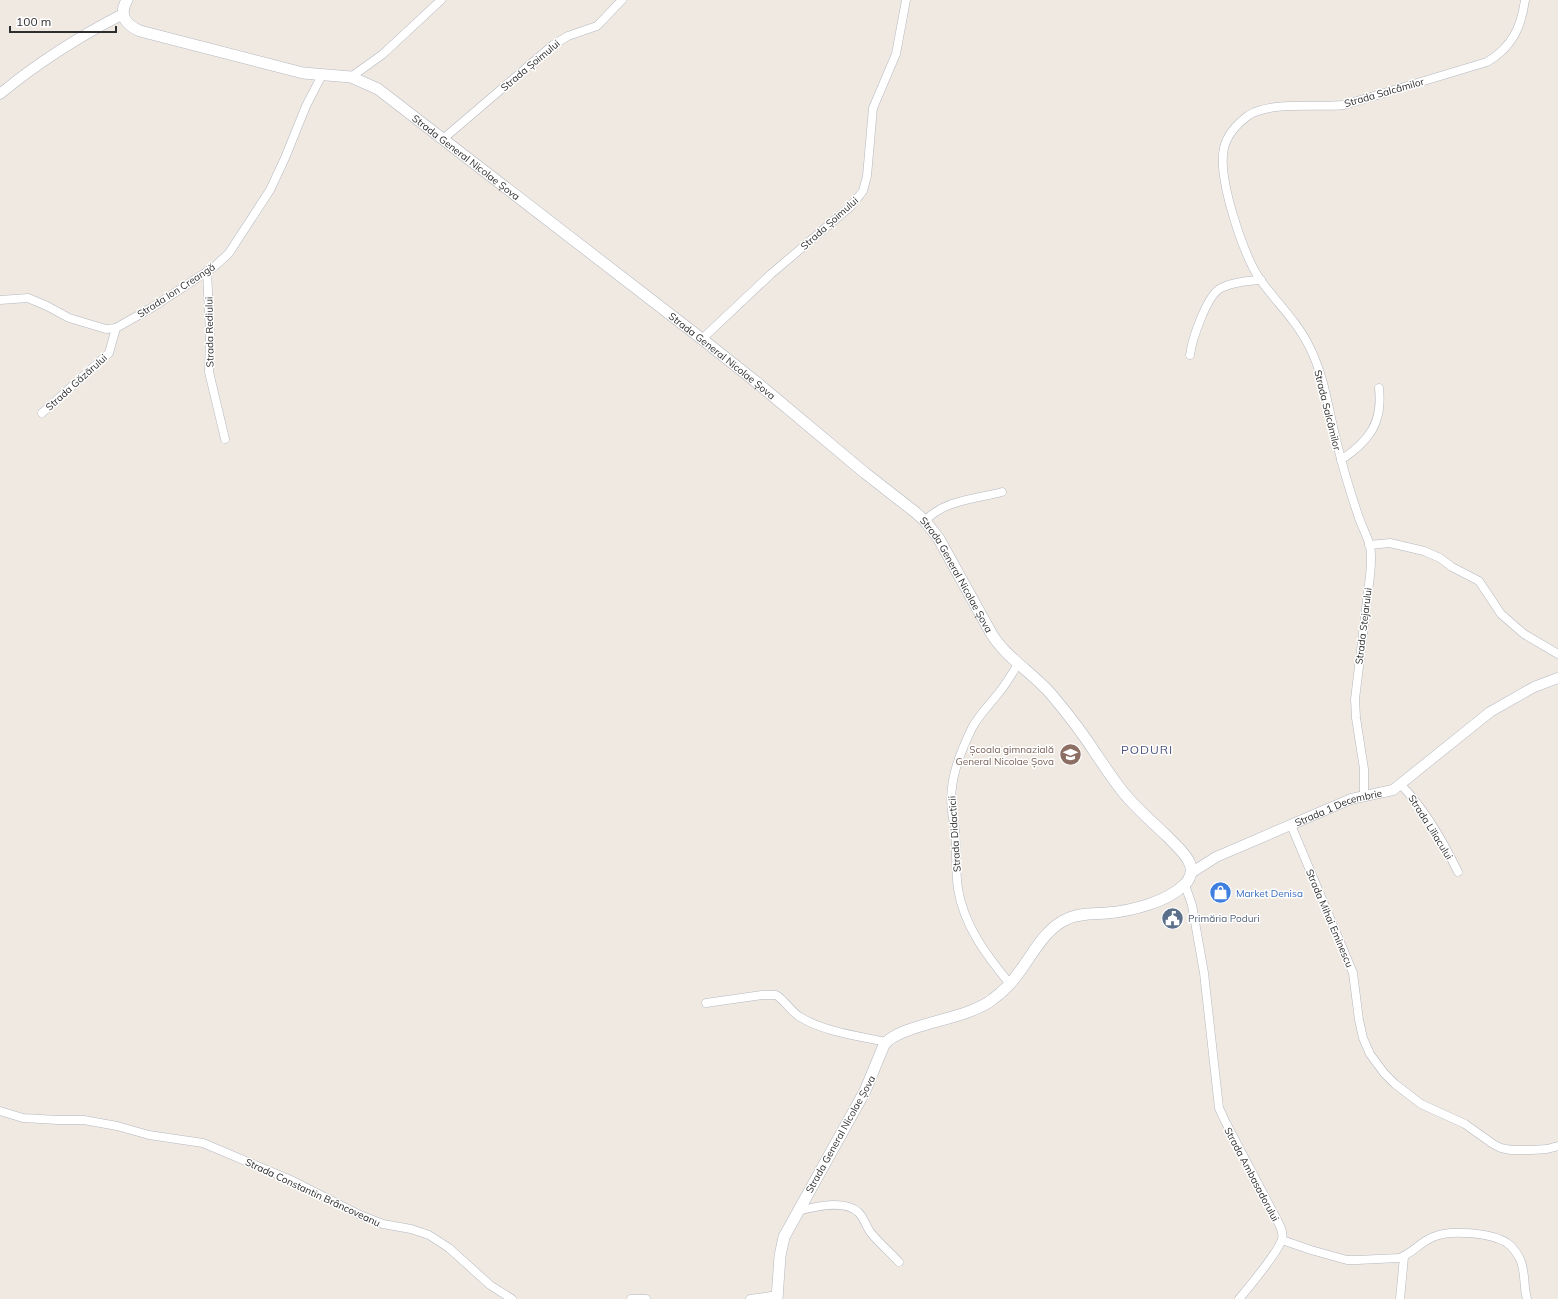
<svg xmlns="http://www.w3.org/2000/svg" width="1558" height="1299" font-family="Mulish,sans-serif">
<rect width="100%" height="100%" fill="#efe9e1"/>
<g fill="none" stroke-linecap="round" stroke-linejoin="round">
<defs>
<g id="minor">
<polyline points="351,77 383,54 441,0"/>
<polyline points="443,139 553,45 568,36 597,26 622,0"/>
<polyline points="207,271 210,334 209,372 225,439"/>
<polyline points="0,300 28,298 47,306 69,318 106,329 116,328 153,307 214,267 229,253 270,190 285,158 306,106 322,75"/>
<polyline points="702,339 771,274 850,207 863,191 867,176 873,108 896,54 906,0"/>
<path d="M1190,355C1192,339 1207,295 1221,288C1233,282 1248,281 1261,280"/>
<polyline points="42,413 109,353 116,328"/>
<path d="M1341,460C1369,441 1383,423 1379,388"/>
<path d="M925,521C944,500 976,499 1002,492"/>
<polyline points="1369,545 1390,543 1424,551 1440,558 1452,567 1479,581 1501,614 1524,634 1558,654"/>
<path d="M1401,785C1425,809 1443,841 1458,872"/>
<path d="M1364,796V769L1356,718L1355,699L1370,576C1371,566 1372,555 1370,546C1367,535 1361,525 1358,515C1351,494 1344,472 1339,451C1329,416 1326,379 1309,346C1297,321 1275,301 1259,278C1243,253 1217,177 1224,148C1227,135 1238,123 1249,115C1272,101 1317,108 1344,105L1487,62C1512,47 1521,28 1525,0"/>
<polyline points="1291,825 1353,973 1359,1020 1363,1038 1370,1054 1384,1073 1395,1084 1421,1104 1465,1124 1493,1144 1501,1148 1511,1150 1532,1150 1547,1149 1558,1146"/>
<path d="M1185,885L1192,905L1204,973L1219,1108L1225,1121L1276,1218C1279,1224 1284,1232 1282,1239C1279,1251 1249,1287 1239,1299"/>
<path d="M1010,984C987,956 964,926 958,889C955,869 957,850 955,831C955,824 952,817 952,810C948,782 960,753 972,728C979,715 989,705 998,694C1005,685 1012,674 1018,664"/>
<path d="M706,1003L762,995H776C785,1000 790,1011 800,1017C825,1032 858,1036 886,1042"/>
<polyline points="0,1111 23,1118 58,1120 84,1120 117,1126 149,1135 203,1143 293,1181 360,1215 383,1224 411,1229 429,1235 449,1248 490,1285 512,1299"/>
<path d="M798,1211C813,1207 844,1199 858,1212C864,1217 866,1227 871,1233C879,1243 890,1252 899,1262"/>
<path d="M1282,1240L1311,1250L1347,1260H1357L1399,1258C1412,1254 1420,1242 1433,1237C1450,1229 1492,1233 1507,1243C1512,1246 1516,1252 1519,1257C1526,1269 1523,1286 1527,1299"/>
<polyline points="631,1299 646,1299"/>
<polyline points="750,1299 778,1295"/>
<polyline points="1400,1299 1404,1257"/>
</g>
<g id="tertiary">
<path d="M0,94C36,64 82,35 123,14"/>
<path id="s1" d="M1191,873L1216,857L1351,799L1393,790L1490,712L1534,687L1558,678"/>
</g>
<g id="secondary">
<path id="s2" d="M127,0C118,15 126,25 140,31L303,73L351,77L378,89L702,339L755,381L865,473L915,512L925,521L939,539L991,633C1006,658 1032,672 1051,694C1068,714 1084,735 1098,757C1108,771 1117,786 1129,799C1141,812 1155,825 1168,837C1175,845 1186,853 1190,864C1193,871 1190,880 1184,885C1167,902 1131,911 1107,913C1094,914 1079,913 1067,919C1044,929 1032,956 1017,975C1011,984 1002,992 993,999C968,1020 898,1024 884,1045L865,1091L784,1237L780,1256L777,1299"/>
</g>
</defs>
<use href="#minor" stroke="#b4b7c1" stroke-width="9"/>
<use href="#tertiary" stroke="#b4b7c1" stroke-width="11"/>
<use href="#secondary" stroke="#b4b7c1" stroke-width="12"/>
<use href="#minor" stroke="#fff" stroke-width="8"/>
<use href="#tertiary" stroke="#fff" stroke-width="10"/>
<use href="#secondary" stroke="#fff" stroke-width="11"/>
</g>
<defs>
<symbol id="school-disc" viewBox="-11 -11 22 22"><circle r="9.5" fill="#8d6e63" stroke="#fff"/><path d="M0-5L7-2L0 1L-7-2ZM-4 1L0 2.5L4 1V4Q0 6-4 4Z" fill="#fff"/></symbol>
<symbol id="shop-disc" viewBox="-11 -11 22 22"><circle r="9.5" fill="#3f7fe0" stroke="#fff"/><path d="M-5-2.5h2.3a2.7 3.5 0 0 1 5.4 0H5L5.5 6h-11ZM-1.5-2.5h3a1.5 2.3 0 0 0-3 0Z" fill="#fff"/></symbol>
<symbol id="civic-disc" viewBox="-11 -11 22 22"><circle r="9.5" fill="#5c6f8a" stroke="#fff"/><path d="M-.6-6.5H3V-4.5H.6V-3L4-1V1h2V6H-6V1h2V-1L-.6-3ZM-1.2 2.5V6h2.4V2.5Z" fill="#fff"/></symbol>
</defs>
<g fill-rule="evenodd">
<use href="#school-disc" x="1058" y="742" width="25" height="25"/>
<use href="#shop-disc" x="1208" y="880" width="25" height="25"/>
<use href="#civic-disc" x="1160" y="906" width="25" height="25"/>
</g>
<g text-anchor="middle" stroke-width="3" stroke-linejoin="round" paint-order="stroke">
<g font-size="10" fill="#2e2e2e" stroke="#fff">
<text transform="translate(530 65) rotate(-40)" y="4">Strada Șoimului</text>
<text transform="translate(1384 92) rotate(-16)" y="4">Strada Salcâmilor</text>
<text dy="4" stroke="none"><textPath href="#s2" startOffset="397">Strada General Nicolae Șova</textPath></text>
<text transform="translate(829 223) rotate(-42)" y="4">Strada Șoimului</text>
<text transform="translate(176 290) rotate(-33)" y="4">Strada Ion Creangă</text>
<text transform="translate(209 332) rotate(-91)" y="4">Strada Rediului</text>
<text dy="4" stroke="none"><textPath href="#s2" startOffset="721">Strada General Nicolae Șova</textPath></text>
<text transform="translate(76 382) rotate(-42)" y="4">Strada Găzărului</text>
<text transform="translate(1328 410) rotate(76)" y="4">Strada Salcâmilor</text>
<text dy="4" stroke="none"><textPath href="#s2" startOffset="1045">Strada General Nicolae Șova</textPath></text>
<text transform="translate(1363 626) rotate(-83)" y="4">Strada Stejarului</text>
<text dy="4" stroke="none"><textPath href="#s1" startOffset="162">Strada 1 Decembrie</textPath></text>
<text transform="translate(1431 827) rotate(58)" y="4">Strada Liliacului</text>
<text transform="translate(954 834) rotate(-94)" y="4">Strada Didacticii</text>
<text transform="translate(1330 918) rotate(67)" y="4">Strada Mihai Eminescu</text>
<text transform="translate(840 1134) rotate(-61)" y="4">Strada General Nicolae Șova</text>
<text transform="translate(1252 1174) rotate(62)" y="4">Strada Ambasadorului</text>
<text transform="translate(313 1192) rotate(25)" y="4">Strada Constantin Brâncoveanu</text>
</g>
<g font-size="10" fill="#785e54" stroke="#fff" text-anchor="end">
<text x="1054" y="753">Școala gimnazială<tspan x="1054" dy="12">General Nicolae Șova</tspan></text>
</g>
<g font-size="10" fill="#366cbe" stroke="#fff" text-anchor="start">
<text x="1236" y="897">Market Denisa</text>
</g>
<g font-size="10" fill="#4e5e75" stroke="#fff" text-anchor="start">
<text x="1188" y="922">Primăria Poduri</text>
</g>
<g font-size="12" letter-spacing="1" fill="#4e557f" stroke="#fff">
<text x="1147" y="754">PODURI</text>
</g>
</g>
<path d="M10 26v6h106v-6" fill="none" stroke="#2e2e2e" stroke-width="2"/>
<text x="16" y="26" font-size="12" fill="#2e2e2e" stroke="#ffffff" stroke-width="3" paint-order="stroke">100 m</text>
</svg>
